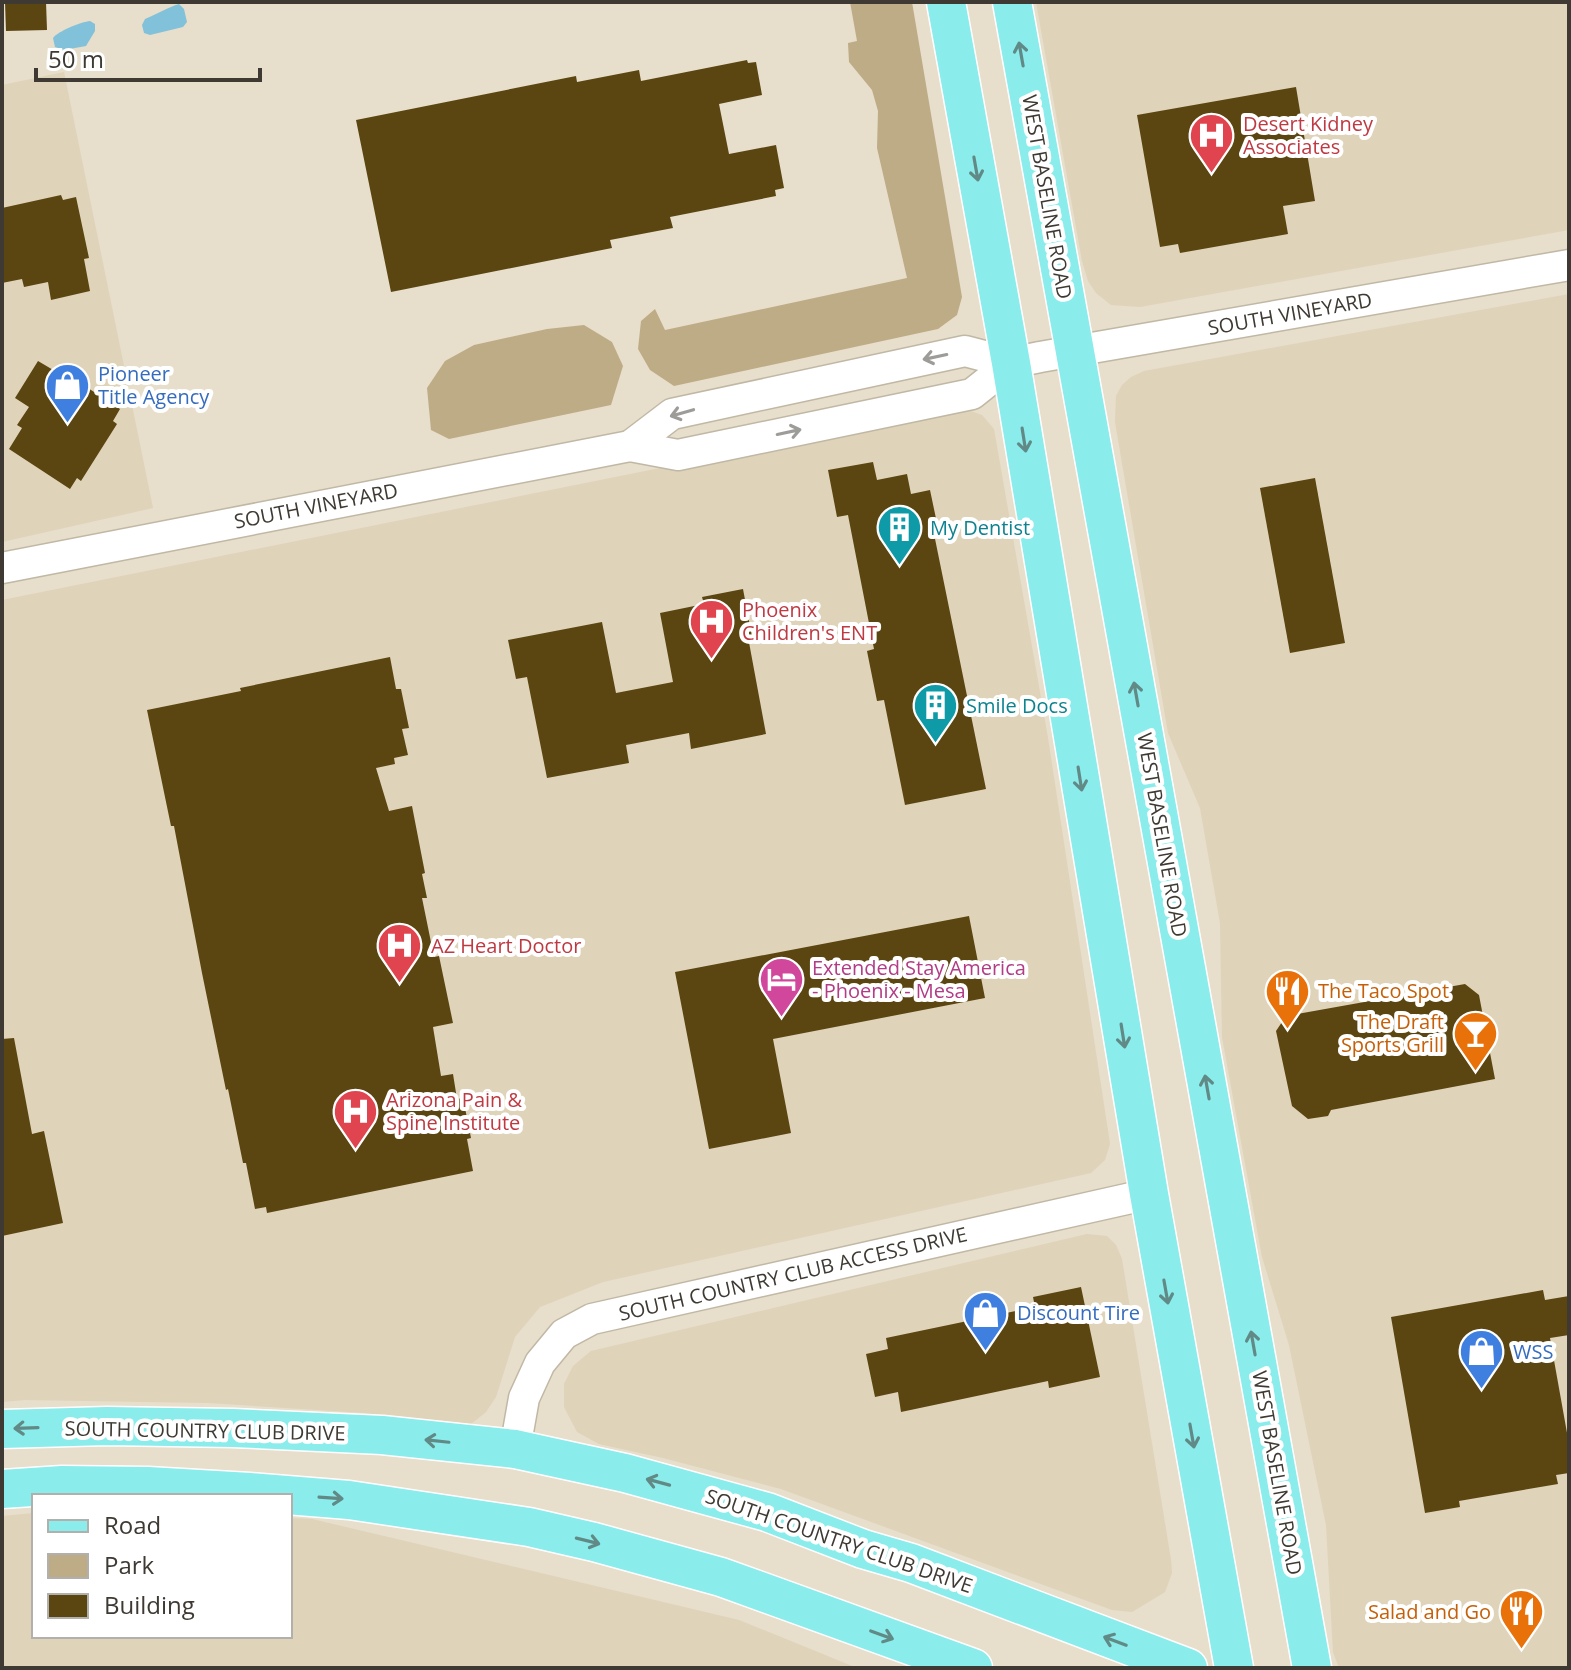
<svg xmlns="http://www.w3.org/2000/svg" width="1571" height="1670" font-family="'Open Sans',sans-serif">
<rect width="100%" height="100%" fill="#e7decb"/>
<g fill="#dfd3b9">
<polygon points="1036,2 1569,2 1569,230 1140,307 1111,305 1096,293 1088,281 1082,261"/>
<polygon points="64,72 153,508 2,542 2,85"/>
<polygon points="1569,294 1569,1668 1339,1668 1333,1652 1326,1525 1289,1345 1262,1257 1222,1037 1220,923 1200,808 1168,733 1115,422 1116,396 1122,385 1131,377 1144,371"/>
<polygon points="950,410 968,410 982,415 994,429 1048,738 1110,1144 1105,1160 1091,1173 603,1282 540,1307 515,1337 496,1397 486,1412 471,1424 365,1413 209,1403 25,1400 2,1402 2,600"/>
<polygon points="1087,1234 1107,1236 1116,1245 1122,1259 1171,1560 1172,1573 1165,1592 1132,1612 1112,1610 781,1489 663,1458 599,1444 577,1432 564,1407 564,1384 573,1366 591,1351"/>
<polygon points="34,1513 34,1636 290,1636 290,1518 312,1519 739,1620 857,1668 2,1668 2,1516"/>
</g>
<g fill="#beac86">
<polygon points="850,2 912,2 962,297 957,315 938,329 674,386 650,370 638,349 641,321 655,309 665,330 907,278 877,148 878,111 872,90 849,62 848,43 857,41"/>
<polygon points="584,325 612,342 623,366 611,405 449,439 431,430 427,388 445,361 474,345 547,329"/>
</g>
<g fill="#82c1da">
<path d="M179,4L184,9L187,22L183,27L150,35L144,33L142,25L145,19C155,15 171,6 179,4Z"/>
<path d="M90,21L95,24V31L86,46L64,50L55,47L53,38C58,31 81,22 90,21Z"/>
</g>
<g fill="#5b4511">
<polygon points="5,2 46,2 47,30 6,31"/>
<polygon points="747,60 748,63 756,62 762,95 719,104 729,154 776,145 784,188 775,190 776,196 670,217 673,228 610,240 612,248 391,292 356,120 576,76 577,82 639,70 641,81"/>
<polygon points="1296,87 1315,201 1283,206 1288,234 1180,253 1178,244 1160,247 1137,115"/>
<polygon points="61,195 63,200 76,197 89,258 84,259 90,291 51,300 48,282 24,287 22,279 2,283 2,208"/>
<polygon points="38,361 60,374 62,371 120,409 113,421 117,424 81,481 77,478 70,489 9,449 22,428 17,425 29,407 15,398"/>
<polygon points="873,462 877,480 907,474 911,494 930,490 938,528 933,529 986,789 905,805 884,700 877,701 867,651 874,649 848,515 837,517 828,470"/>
<polygon points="1315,478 1345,643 1290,653 1260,488"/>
<polygon points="743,589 752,637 748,637 766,734 691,749 689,733 626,745 629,763 547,778 527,677 516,679 508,640 602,622 616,693 673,682 660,613 704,604 702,597"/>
<polygon points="390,657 396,689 401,689 409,728 402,729 408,755 394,758 395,764 376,768 389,811 412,806 425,873 422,874 427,898 422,898 434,957 439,956 453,1023 433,1027 441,1076 453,1074 457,1099 463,1098 471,1138 467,1139 473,1171 267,1213 266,1207 255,1209 246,1163 243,1163 228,1089 226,1090 202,973 174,826 171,826 147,710 241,691 240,688"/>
<polygon points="969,916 985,998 773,1039 791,1133 709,1149 675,972"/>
<polygon points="1465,984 1479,995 1495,1079 1331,1110 1328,1116 1308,1119 1292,1106 1276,1031 1286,1016"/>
<polygon points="14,1038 32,1134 44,1131 63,1223 2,1236 2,1039"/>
<polygon points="1081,1287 1100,1377 1049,1388 1048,1381 901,1412 898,1392 875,1397 866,1354 888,1349 886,1338 1035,1307 1033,1297"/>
<polygon points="1543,1290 1545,1300 1569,1296 1569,1335 1550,1338 1569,1444 1569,1473 1556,1475 1558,1484 1459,1501 1460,1507 1425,1513 1391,1317"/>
</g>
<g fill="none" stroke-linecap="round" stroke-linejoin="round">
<defs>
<g id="minor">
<polyline points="630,446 672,414 965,351 1011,363"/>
<polyline points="2,568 630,446 678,455 972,394 1011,363 1040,357 1569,265"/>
<polyline points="515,1449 524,1398 540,1363 564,1334 592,1319 1149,1194"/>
</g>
<g id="major">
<polyline points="946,2 1011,363 1149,1194 1234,1668"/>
<polyline points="1012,2 1312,1668"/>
<polyline points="2,1429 107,1426 233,1428 382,1435 515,1449 625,1473 767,1512 863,1549 911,1563 1188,1668"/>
<polyline points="2,1489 62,1485 148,1486 250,1492 349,1500 529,1527 594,1542 721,1577 973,1668"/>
</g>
</defs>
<use href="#minor" stroke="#c0b8a5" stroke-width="33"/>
<use href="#major" stroke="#fff" stroke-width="41"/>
<use href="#minor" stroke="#fff" stroke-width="30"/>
<use href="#major" stroke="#8becec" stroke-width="38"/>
</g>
<defs><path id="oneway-shaft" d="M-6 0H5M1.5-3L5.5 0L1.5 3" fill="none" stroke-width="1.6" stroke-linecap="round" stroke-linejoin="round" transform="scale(2)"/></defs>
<g stroke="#618a86">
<use href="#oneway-shaft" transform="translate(1021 54) rotate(-100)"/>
<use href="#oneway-shaft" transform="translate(976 169) rotate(80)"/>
<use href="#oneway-shaft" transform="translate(1024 440) rotate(81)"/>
<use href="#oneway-shaft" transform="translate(1136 694) rotate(-100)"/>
<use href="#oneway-shaft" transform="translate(1080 779) rotate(81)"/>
<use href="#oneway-shaft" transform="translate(1123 1036) rotate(81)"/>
<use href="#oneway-shaft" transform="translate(1207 1087) rotate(-100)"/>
<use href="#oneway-shaft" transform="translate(1166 1292) rotate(80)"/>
<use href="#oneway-shaft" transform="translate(1253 1343) rotate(-100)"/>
<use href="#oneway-shaft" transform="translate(26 1428) rotate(178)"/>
<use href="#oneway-shaft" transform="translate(1192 1436) rotate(80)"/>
<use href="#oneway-shaft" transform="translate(437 1441) rotate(-174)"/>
<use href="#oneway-shaft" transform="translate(658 1482) rotate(-165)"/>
<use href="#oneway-shaft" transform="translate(331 1498) rotate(4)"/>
<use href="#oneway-shaft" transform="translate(588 1541) rotate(14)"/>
<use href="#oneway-shaft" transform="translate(882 1635) rotate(20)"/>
<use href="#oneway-shaft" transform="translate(1115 1641) rotate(-159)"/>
</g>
<g stroke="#9e9c99">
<use href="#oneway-shaft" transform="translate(935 357) rotate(168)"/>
<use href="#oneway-shaft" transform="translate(682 413) rotate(164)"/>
<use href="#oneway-shaft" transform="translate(789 432) rotate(-12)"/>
</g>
<defs>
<symbol id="hospital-pin" viewBox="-11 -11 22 30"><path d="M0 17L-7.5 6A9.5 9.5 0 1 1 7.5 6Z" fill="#e0444e" stroke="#fff"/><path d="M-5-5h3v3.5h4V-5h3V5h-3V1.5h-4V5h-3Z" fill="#fff"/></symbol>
<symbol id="shop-pin" viewBox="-11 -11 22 30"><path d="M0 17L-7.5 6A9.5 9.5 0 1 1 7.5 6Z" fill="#3f7fe0" stroke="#fff"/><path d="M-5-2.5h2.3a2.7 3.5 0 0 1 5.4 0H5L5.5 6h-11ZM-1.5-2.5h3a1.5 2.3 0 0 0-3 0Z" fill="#fff"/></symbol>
<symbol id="building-pin" viewBox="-11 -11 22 30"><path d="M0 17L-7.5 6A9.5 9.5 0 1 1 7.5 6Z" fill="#0f9aa8" stroke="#fff"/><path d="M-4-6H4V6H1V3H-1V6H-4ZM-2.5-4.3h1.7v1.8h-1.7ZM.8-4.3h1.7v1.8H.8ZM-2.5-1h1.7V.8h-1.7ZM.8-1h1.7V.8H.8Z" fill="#fff"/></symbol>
<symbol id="hotel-pin" viewBox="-11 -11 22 30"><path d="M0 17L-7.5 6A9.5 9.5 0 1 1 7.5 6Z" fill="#d1479c" stroke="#fff"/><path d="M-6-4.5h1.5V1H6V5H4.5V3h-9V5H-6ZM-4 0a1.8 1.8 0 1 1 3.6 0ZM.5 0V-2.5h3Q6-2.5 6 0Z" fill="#fff"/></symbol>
<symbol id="restaurant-pin" viewBox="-11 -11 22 30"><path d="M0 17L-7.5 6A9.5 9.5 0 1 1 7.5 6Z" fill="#e8710a" stroke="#fff"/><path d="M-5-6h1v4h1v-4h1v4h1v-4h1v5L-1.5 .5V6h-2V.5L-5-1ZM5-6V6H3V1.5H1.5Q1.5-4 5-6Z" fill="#fff"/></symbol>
<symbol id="bar-pin" viewBox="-11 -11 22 30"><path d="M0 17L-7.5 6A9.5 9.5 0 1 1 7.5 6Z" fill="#e8710a" stroke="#fff"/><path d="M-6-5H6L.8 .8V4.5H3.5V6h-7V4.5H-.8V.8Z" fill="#fff"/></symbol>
</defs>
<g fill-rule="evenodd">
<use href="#hospital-pin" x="1186" y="110" width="51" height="69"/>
<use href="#shop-pin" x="42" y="360" width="51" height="69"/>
<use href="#building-pin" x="874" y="502" width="51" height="69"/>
<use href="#hospital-pin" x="686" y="596" width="51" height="69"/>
<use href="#building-pin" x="910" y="680" width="51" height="69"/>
<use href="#hospital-pin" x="374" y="920" width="51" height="69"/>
<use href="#hotel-pin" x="756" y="954" width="51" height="69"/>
<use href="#restaurant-pin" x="1262" y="966" width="51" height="69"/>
<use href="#bar-pin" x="1450" y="1008" width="51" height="69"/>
<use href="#hospital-pin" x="330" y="1086" width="51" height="69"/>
<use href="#shop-pin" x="960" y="1288" width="51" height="69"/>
<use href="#shop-pin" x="1456" y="1326" width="51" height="69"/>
<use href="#restaurant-pin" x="1496" y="1586" width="51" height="69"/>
</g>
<g text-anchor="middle" stroke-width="8" stroke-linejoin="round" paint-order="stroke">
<g font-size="20" fill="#be3a42" stroke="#fff" text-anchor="start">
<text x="1243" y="131">Desert Kidney<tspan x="1243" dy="23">Associates</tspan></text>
<text x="742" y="617">Phoenix<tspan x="742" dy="23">Children's ENT</tspan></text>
<text x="431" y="953">AZ Heart Doctor</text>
<text x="386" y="1107">Arizona Pain &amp;<tspan x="386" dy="23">Spine Institute</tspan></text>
</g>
<g font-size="20" fill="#3e3a33" stroke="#fff">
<text transform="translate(1047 197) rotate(80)" y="7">WEST BASELINE ROAD</text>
<text transform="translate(1290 314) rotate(-10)" y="7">SOUTH VINEYARD</text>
<text transform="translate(316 506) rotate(-11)" y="7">SOUTH VINEYARD</text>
<text transform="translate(1162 835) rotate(80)" y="7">WEST BASELINE ROAD</text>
<text transform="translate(793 1274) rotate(-13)" y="7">SOUTH COUNTRY CLUB ACCESS DRIVE</text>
<text transform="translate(205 1431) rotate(1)" y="7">SOUTH COUNTRY CLUB DRIVE</text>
<text transform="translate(1277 1473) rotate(80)" y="7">WEST BASELINE ROAD</text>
<text transform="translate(839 1541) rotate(19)" y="7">SOUTH COUNTRY CLUB DRIVE</text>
</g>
<g font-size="20" fill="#366cbe" stroke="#fff" text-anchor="start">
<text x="98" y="381">Pioneer<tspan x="98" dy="23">Title Agency</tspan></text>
<text x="1017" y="1320">Discount Tire</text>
<text x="1513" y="1359">WSS</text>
</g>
<g font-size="20" fill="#0d838f" stroke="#fff" text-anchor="start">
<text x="930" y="535">My Dentist</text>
<text x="966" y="713">Smile Docs</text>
</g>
<g font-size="20" fill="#b23c85" stroke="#fff" text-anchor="start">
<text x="812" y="975">Extended Stay America<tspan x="812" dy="23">- Phoenix - Mesa</tspan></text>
</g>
<g font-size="20" fill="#c56008" stroke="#fff" text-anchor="end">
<text x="1318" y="998" text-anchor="start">The Taco Spot</text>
<text x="1444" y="1029">The Draft<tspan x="1444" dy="23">Sports Grill</tspan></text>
<text x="1491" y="1619">Salad and Go</text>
</g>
</g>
<rect width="1571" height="1670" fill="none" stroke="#3e3a33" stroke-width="8"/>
<rect x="32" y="1494" width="260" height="144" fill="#ffffff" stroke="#b2b0ad" stroke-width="2"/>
<rect x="48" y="1520" width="40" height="12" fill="#8becec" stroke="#b2b0ad" stroke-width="2"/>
<text x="104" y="1534" font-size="24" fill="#3e3a33">Road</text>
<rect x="48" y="1554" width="40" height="24" fill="#beac86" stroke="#b2b0ad" stroke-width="2"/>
<text x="104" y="1574" font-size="24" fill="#3e3a33">Park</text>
<rect x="48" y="1594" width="40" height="24" fill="#5b4511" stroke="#b2b0ad" stroke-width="2"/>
<text x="104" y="1614" font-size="24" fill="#3e3a33">Building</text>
<path d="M36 68v12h224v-12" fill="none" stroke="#3e3a33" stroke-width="4"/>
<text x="48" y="68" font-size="24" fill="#3e3a33" stroke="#ffffff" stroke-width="6" paint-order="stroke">50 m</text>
</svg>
